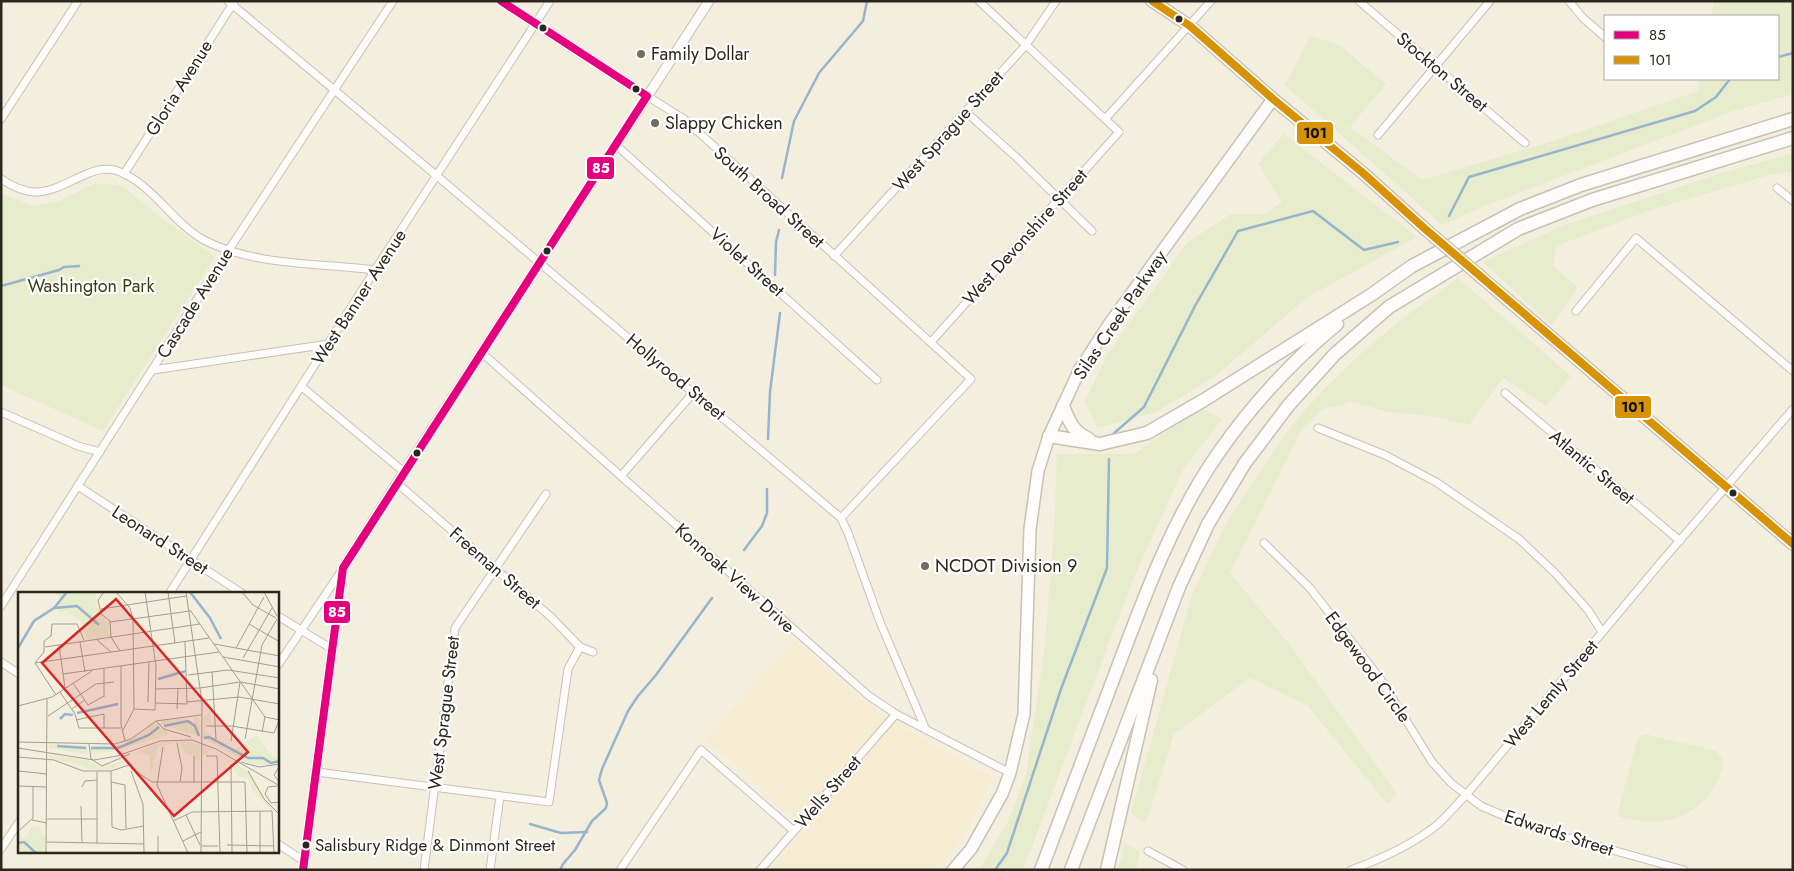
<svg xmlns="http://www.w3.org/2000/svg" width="1794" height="871" font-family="Jost,sans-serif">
<rect width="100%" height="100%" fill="#f4eedf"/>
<polygon fill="#f6ecd2" points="794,641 869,706 900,726 992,777 968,830 936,870 769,870 807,828 705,739"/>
<g fill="#e7eccc">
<polygon points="1714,1 1793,1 1793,94 1733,111 1477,209 1442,225 1285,85 1310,36 1339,45 1386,84 1350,127 1422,180 1553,141 1698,91 1700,79 1778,79 1778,16 1711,16"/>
<polygon points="1284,134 1417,237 1308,297 1214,377 1156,412 1097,428 1085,401 1107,355 1187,243 1231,214 1265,214 1282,202 1258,163"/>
<polygon points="1793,153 1793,172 1773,174 1651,210 1556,246 1553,266 1578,287 1552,325 1483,262 1562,226 1722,173"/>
<polygon points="95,183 123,186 155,213 215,257 103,431 1,385 1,193 32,206 60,201"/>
<polygon points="1458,278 1571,376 1546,406 1503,378 1469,425 1437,417 1390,412 1351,402 1323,409 1302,429 1230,573 1290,645 1397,794 1388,805 1308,706 1250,678 1174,734 1146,823 1131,813 1192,595 1228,520 1293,423 1323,390 1367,348 1406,316"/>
<polygon points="1202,408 1222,419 1182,471 1132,582 1023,870 979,870 1009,819 1026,774 1045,646 1054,529 1057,454 1134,454"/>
<path d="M1645,734L1716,751L1724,760C1722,766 1721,773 1718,779C1699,821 1657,829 1617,816L1638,738Z"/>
<polygon points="1125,843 1140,852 1136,870 1118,870"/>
</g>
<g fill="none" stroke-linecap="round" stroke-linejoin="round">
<g stroke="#96b5cd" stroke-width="2.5">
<polyline points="1778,57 1793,53"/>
<polyline points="782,178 794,121 819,73 863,21 867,1"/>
<polyline points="1449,216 1469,177 1695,111 1716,97 1730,79"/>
<polyline points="775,275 776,242 779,230"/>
<polyline points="1,286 59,270 64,267 79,266"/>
<polyline points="1112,435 1144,407 1195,306 1238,231 1313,211 1364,250 1398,242"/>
<polyline points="768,439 770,392 780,313"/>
<polyline points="744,550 762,526 767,513 767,489"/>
<polyline points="530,824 561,833 587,832"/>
<polyline points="560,870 563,864 575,850 592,821 606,808 607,803 599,780 602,769 628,711 638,696 656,675 712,598"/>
<polyline points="995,870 1007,853 1061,689 1107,568 1109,459"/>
</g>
<defs>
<g id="minor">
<polyline points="228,1 437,176 841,518 848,533 880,622 926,730"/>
<polyline points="1359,1 1525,143"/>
<polyline points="1569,1 1583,18 1605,37"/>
<polyline points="647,96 684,119 971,379 841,518"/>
<polyline points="966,112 1016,157 1092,231"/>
<polyline points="1106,118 1211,1"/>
<polyline points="1,119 78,1"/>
<polyline points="1378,135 1490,1"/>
<polyline points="616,145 877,380"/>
<polyline points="124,174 234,2"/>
<path d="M1,179C38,204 53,188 89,173C98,169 105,168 115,170C152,182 171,222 204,240C253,266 321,263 375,270"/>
<polyline points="1777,188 1793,201"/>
<polyline points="834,256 1026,45 1056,1"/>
<polyline points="1576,311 1636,238 1793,371"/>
<polyline points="931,342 1119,132 979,1"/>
<polyline points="481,352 869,696 896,714 1010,773"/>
<polyline points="153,370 329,344"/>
<polyline points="302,387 404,472"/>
<polyline points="1505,393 1680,541"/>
<polyline points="1,412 78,446 100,452"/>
<polyline points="1318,428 1385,455 1436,482 1519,539 1555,573 1588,610 1602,632"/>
<polyline points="621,476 694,392"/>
<polyline points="397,483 551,617 580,647 593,652"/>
<polyline points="78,486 243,594"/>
<polyline points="1264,543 1310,588 1381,680 1432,762 1451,783 1481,806 1530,827 1684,870"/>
<polyline points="169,594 375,270 550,1"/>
<polyline points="1,606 228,251 393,1"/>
<polyline points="278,616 332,649"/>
<polyline points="1,662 19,674"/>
<polyline points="278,665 342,570"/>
<polyline points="317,772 549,802 568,669 580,647"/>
<polyline points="278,844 304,861"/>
<polyline points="1,849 19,822"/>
<polyline points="1148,851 1183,870"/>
<polyline points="424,870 455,628 546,494"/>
<polyline points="490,870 500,796"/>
<polyline points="620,870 701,750 794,831"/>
<polyline points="760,870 896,714"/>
<path d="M1351,870C1381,859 1412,845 1437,825C1447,816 1457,804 1466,795L1662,561L1793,409"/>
</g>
<g id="tertiary">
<polyline points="501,1 647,96"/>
<polyline points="303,870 343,568 397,483 709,1"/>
</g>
<g id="primary">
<polyline points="1152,1 1190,26 1273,99 1363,173 1424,228"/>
<polyline points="1481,277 1793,544"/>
<polyline points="953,870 971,849 1002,794 1010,773 1024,714 1030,529 1038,471 1049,436 1080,369 1110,323 1273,99"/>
</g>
<g id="motorway">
<path d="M1063,406C1069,421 1073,432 1089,439"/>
<polyline points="1049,436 1100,444 1147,433 1204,400 1371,295 1412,266 1520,209 1581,185 1793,119"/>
<path d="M1041,870C1067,801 1093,733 1119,664C1146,592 1173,519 1217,455C1251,406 1291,362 1337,324"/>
<polyline points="1071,870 1179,587 1208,524 1245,463 1288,406 1335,354 1389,307 1518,229 1592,200 1793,138"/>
<polyline points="1107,870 1151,680"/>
</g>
</defs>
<use href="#minor" stroke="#c7c2b6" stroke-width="9"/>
<use href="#tertiary" stroke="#c7c2b6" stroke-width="11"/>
<use href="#primary" stroke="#c7c2b6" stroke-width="14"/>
<use href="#motorway" stroke="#c7c2b6" stroke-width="15"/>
<use href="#minor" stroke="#fdfcfa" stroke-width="7"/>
<use href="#tertiary" stroke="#fdfcfa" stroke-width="9"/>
<use href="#primary" stroke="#fdfcfa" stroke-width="11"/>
<use href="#motorway" stroke="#fdfcfa" stroke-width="12"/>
<defs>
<polyline id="primary-bridge" points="1424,228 1481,277"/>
</defs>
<use href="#primary-bridge" stroke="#c7c2b6" stroke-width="14" stroke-linecap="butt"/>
<use href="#primary-bridge" stroke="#fdfcfa" stroke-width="11"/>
<defs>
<polyline id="bus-1" points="303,870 343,568 647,96 501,1"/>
<polyline id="bus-2" points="1152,1 1190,26 1273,99 1363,173 1424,228 1793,544"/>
</defs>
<use href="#bus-1" stroke="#fff" stroke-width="11"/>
<use href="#bus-2" stroke="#fff" stroke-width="11"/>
<use href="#bus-1" stroke="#e5007d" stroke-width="8"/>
<use href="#bus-2" stroke="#d89304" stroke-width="8"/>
</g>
<g fill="#2b271d" stroke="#fff" stroke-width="2">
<circle cx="1179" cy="19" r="4.5"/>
<circle cx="543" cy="28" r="4.5"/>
<circle cx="636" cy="89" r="4.5"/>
<circle cx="547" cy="251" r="4.5"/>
<circle cx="417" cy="453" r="4.5"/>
<circle cx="1733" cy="493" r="4.5"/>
<circle cx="306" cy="845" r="4.5"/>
</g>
<g fill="#716d61" stroke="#fff" stroke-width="2">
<circle cx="641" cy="54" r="5"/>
<circle cx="655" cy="123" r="5"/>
<circle cx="925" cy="566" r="5"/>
</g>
<g text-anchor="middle" stroke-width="4.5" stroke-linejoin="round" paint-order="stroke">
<g font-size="17" fill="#2b271d" stroke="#fff" text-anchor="start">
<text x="315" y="851">Salisbury Ridge &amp; Dinmont Street</text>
</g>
<g font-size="18" fill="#2b271d" stroke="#fff" text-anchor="start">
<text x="651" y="60">Family Dollar</text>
<text x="665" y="129">Slappy Chicken</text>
<text x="935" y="572">NCDOT Division 9</text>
</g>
<g font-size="18" fill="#2b271d" stroke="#fff">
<text transform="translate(1442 72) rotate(40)" y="6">Stockton Street</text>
<text transform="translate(179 88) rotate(-58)" y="6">Gloria Avenue</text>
<text transform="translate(948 131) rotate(-48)" y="6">West Sprague Street</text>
<text transform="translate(769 197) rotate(42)" y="6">South Broad Street</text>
<text transform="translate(1025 237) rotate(-48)" y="6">West Devonshire Street</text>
<text transform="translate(747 262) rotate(42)" y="6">Violet Street</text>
<text transform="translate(359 297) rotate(-57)" y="6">West Banner Avenue</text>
<text transform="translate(195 303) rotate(-58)" y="6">Cascade Avenue</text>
<text transform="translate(1120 315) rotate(-56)" y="6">Silas Creek Parkway</text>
<text transform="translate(676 377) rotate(40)" y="6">Hollyrood Street</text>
<text transform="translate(1592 467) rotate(40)" y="6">Atlantic Street</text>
<text transform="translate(160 540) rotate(33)" y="6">Leonard Street</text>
<text transform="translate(495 568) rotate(41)" y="6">Freeman Street</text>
<text transform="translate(735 578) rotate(42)" y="6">Konnoak View Drive</text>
<text transform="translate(1368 667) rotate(54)" y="6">Edgewood Circle</text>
<text transform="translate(1551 694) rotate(-50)" y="6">West Lemly Street</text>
<text transform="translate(444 713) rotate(-83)" y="6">West Sprague Street</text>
<text transform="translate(828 792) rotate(-49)" y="6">Wells Street</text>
<text transform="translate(1559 833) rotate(18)" y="6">Edwards Street</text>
</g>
<g font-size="18" fill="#343f14" stroke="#fff">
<text x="91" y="292">Washington Park</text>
</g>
</g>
<g transform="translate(18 592)">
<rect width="261" height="261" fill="#f4eedf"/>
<path d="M36,0H78L79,15L83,25L91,31L92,44L69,48L63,29L48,19L42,20L36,14L42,6ZM192,121L193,131H187L188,141L216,158L239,143L255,166L261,165V171L244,173L229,170L185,146L186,123ZM165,126L175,131L177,126H181L182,145L142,132L144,129ZM137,130L152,142L97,159L73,163V154L103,153ZM157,148L182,152V168L178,169L177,163H170L161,150L140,154L132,185V164L122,161L113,165L135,152ZM31,152L68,154L70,163L31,156ZM185,152L229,179L259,223L235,200L230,186L220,185L214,171L192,158L190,162L185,163ZM31,163L73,169L82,175L110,167L93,178H73L56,171L31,166ZM14,234L23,236V243L28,244L27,261H0V244L8,247Z" fill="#e7eccc"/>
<path fill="none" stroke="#96b5cd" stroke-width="2.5" d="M172,0L192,26L203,47M36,16L59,14L81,33M0,56L16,29L36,16L49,0M140,87L168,79M59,121L100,112M42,127L47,122L55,123M146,134L170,129L177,134L181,144M186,146L191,145L230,166H245L253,171L262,169M39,154L68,156M73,156H100L131,143L141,135M0,251L6,250L18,261"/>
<path fill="none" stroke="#a49e91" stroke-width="1" d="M86,0L80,8L83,22L92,29L93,45L102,59M98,0L112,16L115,27L116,117L104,140M150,0L157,51M168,0L184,110L183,261M224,0L235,13L258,26M246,0L259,24M83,17L168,4M172,18L247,125M92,30L172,19M231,32L262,50M78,47L93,60M62,50L67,80M196,52L262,64M41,53L47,96M27,55L182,32M218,56L246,5M205,65L262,75M225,66L254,16M17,71L191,46M103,74V132L107,149M194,80L198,147M45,82L201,60M170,83L210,78L262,86M55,91L70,113L86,104M182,96L222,90L262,97M138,97L182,96M42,100L57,122L61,136H103M38,103L17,71L26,60V49L33,44L34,32H59L66,48M86,105V76M130,110L131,70M169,110L221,105L262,112M138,111L169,112L167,50M0,114L34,105L74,79M54,117L67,108M116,117L137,118L138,74L127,0M159,117L160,97M30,124L78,92L96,90M247,125L262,128M58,128L86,122V136M138,129L146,137L173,145M188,134H214L256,141L262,126M244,140L247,125M227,147L244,53L259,27M213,149L222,90M0,150L97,152L113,147L138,129L183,123M159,151L164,176L162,190M71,152L73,167L84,174L112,162M145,155L139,193L170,261M0,156L76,168L99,164L142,149L174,148L198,157L262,194M176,164V190M188,164H199L202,261M0,165L36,168L65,179H93L111,173M223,170L241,175L262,172M213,172L214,261M262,173L256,183L262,191M113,176L134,190H227L229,261M0,179L29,182M93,179L94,235L103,238L126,234M113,179L125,212L126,261M230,179L246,207L262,223M79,180V251M93,190L107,193L108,236M0,194L29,195M259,194L250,195L247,202L253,211L262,210M64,195L67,189L79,188M63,214L64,251M242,219V261M168,223L182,253M29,227H79M14,228L29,231M155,229L174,220L254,219L256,261M2,238L15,226V194M165,249L183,240M29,250L126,252M209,253L256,254M184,254H200M28,261L29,107M140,261V244"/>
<path fill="#d62828" fill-opacity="0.15" stroke="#d62828" stroke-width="2.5" d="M98,7L230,160L156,224L24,71Z"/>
<rect width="261" height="261" fill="none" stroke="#2b271d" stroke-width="2.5"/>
</g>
<g stroke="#fff" stroke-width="2">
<rect x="1296" y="121" width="38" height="24" rx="5" fill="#d89304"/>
<rect x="586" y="156" width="29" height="24" rx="5" fill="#e5007d"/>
<rect x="1614" y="395" width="38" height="24" rx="5" fill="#d89304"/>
<rect x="323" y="600" width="28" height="24" rx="5" fill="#e5007d"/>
</g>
<g font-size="14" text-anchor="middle" font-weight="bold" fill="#fff">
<text x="601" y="173">85</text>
<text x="337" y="617">85</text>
</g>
<g font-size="14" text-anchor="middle" font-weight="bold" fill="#111">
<text x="1315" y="138">101</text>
<text x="1633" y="412">101</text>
</g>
<rect width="1794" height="871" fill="none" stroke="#2b271d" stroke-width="5"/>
<rect x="1604" y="15" width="175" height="65" fill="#ffffff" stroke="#aaa9a5"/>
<rect x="1614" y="31" width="25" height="8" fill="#e5007d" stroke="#aaa9a5"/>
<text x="1649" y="40" font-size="15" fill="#2b271d">85</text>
<rect x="1614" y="56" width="25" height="8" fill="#d89304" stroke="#aaa9a5"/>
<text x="1649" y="65" font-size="15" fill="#2b271d">101</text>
</svg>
